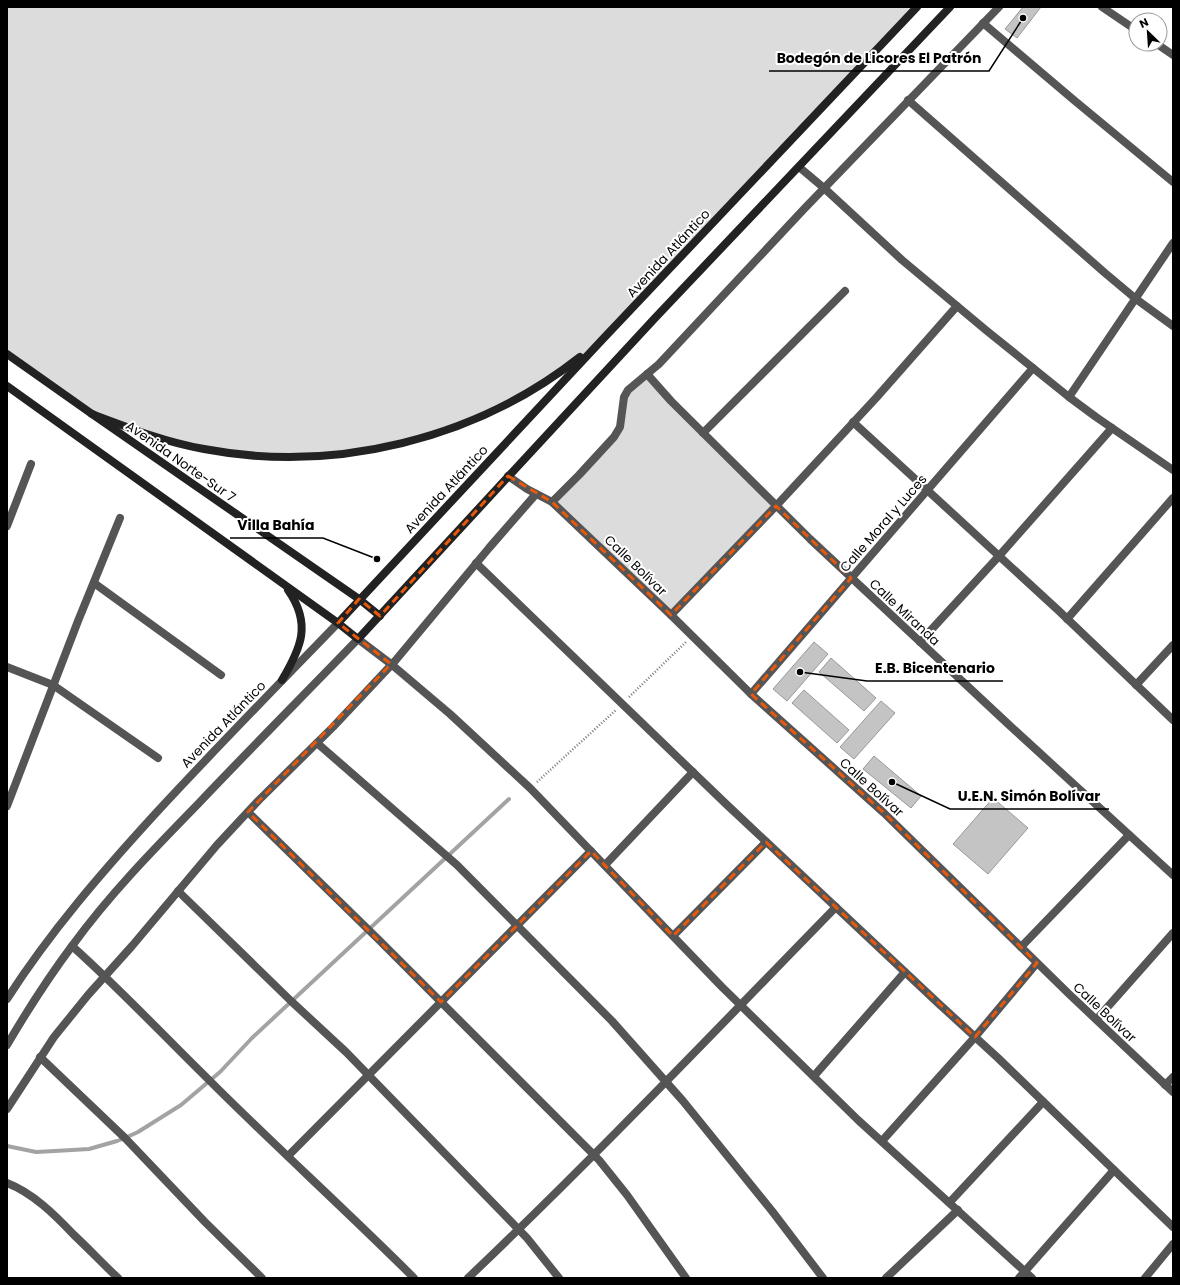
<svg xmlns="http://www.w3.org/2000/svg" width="1180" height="1285" font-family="Poppins,sans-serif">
<rect width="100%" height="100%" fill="#fff"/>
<g fill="#dcdcdc">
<polygon points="7,7 917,7 601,341 567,368 515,401 412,441 298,457 205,450 92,414 7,354"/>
<polygon points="647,374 776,506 671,615 552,502 614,437 624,397"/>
</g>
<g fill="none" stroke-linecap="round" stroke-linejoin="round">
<polyline stroke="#a3a3a3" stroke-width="4" points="7,1146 36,1152 55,1151 89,1149 117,1141 125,1138 138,1132 181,1105 220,1072 252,1038 509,799"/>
</g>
<g fill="#c4c4c4" stroke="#999">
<polygon points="1023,7 1041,7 1017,38 1005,29"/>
<polygon points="814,642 828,654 787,701 773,689"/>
<polygon points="831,658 876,698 864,711 819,672"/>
<polygon points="804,690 849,730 837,743 792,703"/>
<polygon points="881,701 895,713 854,759 840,747"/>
<polygon points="874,756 921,796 911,808 863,769"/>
<polygon points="993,798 1028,828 988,874 953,844"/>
</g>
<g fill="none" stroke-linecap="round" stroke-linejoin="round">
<g stroke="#777" stroke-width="2.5" stroke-dasharray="1 2" stroke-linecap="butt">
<polyline points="629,697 686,642"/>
<polyline points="537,782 616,710"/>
</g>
<g stroke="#555" stroke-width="8">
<polyline points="1102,7 1136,30"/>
<polyline points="983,23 1075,101 1173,182"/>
<polyline points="1157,44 1173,55"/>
<polyline points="908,100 1105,273 1136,299 1173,326"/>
<polyline points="799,167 824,188 902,260 987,331 1069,397 1096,417 1173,470"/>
<polyline points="647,374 671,401 810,539 1007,723 1173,875"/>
<polyline points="1069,397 1173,243"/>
<polyline points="853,422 1059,611 1173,720"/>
<polyline points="703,433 845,291"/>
<polyline points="508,476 527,489 552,502 671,615 751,694 884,813 1069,994 1173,1092"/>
<polyline points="552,502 579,475 614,437 620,427 624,397 628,390 659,364 804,209 999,7"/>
<polyline points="7,526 31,464"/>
<polyline points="476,563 725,803 938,1003 998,1058 1173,1227"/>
<polyline points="94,583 221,675"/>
<polyline points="671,615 776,506 876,398 957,306"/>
<polyline points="1067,619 1173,498"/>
<polyline points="358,639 391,664 450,714 530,788 722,987 858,1120 1032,1278"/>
<polyline points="920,642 999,556 1112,428"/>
<polyline points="7,667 53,685 158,758"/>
<polyline points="1136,685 1173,645"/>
<path d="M751,694C845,585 940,477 1033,368"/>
<polyline points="317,743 457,865 612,1021 683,1101 772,1211 823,1278"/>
<polyline points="7,806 78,621 120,518"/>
<polyline points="248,812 379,940 599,1160 627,1195 686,1278"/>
<polyline points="605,865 693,772"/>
<polyline points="178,891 291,1001 346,1052 527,1238 559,1278"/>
<polyline points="673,936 766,842"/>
<path d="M72,946C120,989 164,1036 210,1081C277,1148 347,1211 414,1278"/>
<polyline points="1021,947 1129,835"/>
<polyline points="1097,1019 1173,933"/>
<polyline points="40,1057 125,1138 205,1222 262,1278"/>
<polyline points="814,1076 905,972"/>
<polyline points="1165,1085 1173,1077"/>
<polyline points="7,1109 54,1037 88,995 132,946 217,845 259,800 333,727 395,661 489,548 536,494"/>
<polyline points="882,1141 975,1037 1037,963"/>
<polyline points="288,1156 591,851"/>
<path d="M7,1183C33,1193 55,1215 74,1235C89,1249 103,1264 118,1278"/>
<polyline points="950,1202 1043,1102"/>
<path d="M468,1278C594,1158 714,1032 836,907"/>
<polyline points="886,1278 958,1210"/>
<polyline points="1019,1278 1114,1170"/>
<polyline points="1145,1278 1173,1244"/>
</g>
<g stroke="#555" stroke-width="8">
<path d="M7,999C50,932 102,872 156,813C215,749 277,686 338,623"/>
<path d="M7,1045C27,1011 48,978 72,946C109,895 154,849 198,804C251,748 305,694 358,639"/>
</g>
<g stroke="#222" stroke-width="8">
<polyline points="7,354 92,414 359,599 380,616"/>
<polyline points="7,386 338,623 358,639 655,318 950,7"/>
<path d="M92,414C129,428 165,442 204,449C335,474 476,439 580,357"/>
<polyline points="338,623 601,341 917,7"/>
<path d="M282,680C301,648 312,624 288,590"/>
</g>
</g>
<path fill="none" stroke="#e8590c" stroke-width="3" stroke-dasharray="8 5" stroke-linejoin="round" d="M508,476L552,502L671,615L776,506L851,578L751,694L884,813L1037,963L975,1037L766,842L673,936L591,851L441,1002L248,812L391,664L338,623L359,599L380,616Z"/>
<g text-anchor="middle" stroke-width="4" stroke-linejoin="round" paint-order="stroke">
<g font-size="13" fill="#000" stroke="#fff">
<text transform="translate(668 253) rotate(-47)" y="5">Avenida Atlántico</text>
<text transform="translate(181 461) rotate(35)" y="5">Avenida Norte-Sur 7</text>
<text transform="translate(446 489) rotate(-47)" y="5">Avenida Atlántico</text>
<text transform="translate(883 523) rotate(-49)" y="5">Calle Moral y Luces</text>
<text transform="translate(636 565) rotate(44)" y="5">Calle Bolívar</text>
<text transform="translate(905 612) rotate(43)" y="5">Calle Miranda</text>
<text transform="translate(223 724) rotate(-46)" y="5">Avenida Atlántico</text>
<text transform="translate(872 787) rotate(42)" y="5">Calle Bolívar</text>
<text transform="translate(1105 1012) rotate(43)" y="5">Calle Bolívar</text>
</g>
</g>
<path fill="none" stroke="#000" stroke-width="1.5" d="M1023 18L989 71H769M377 559L323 538H230M800 672L867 681H1003M892 782L950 809H1109"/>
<g fill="#000" stroke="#fff" stroke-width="1.5">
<circle cx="1023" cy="18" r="4"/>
<circle cx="377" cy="559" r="4"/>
<circle cx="800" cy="672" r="4"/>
<circle cx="892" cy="782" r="4"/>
</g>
<g font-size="14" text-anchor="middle" font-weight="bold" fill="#000" stroke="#fff" stroke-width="4" stroke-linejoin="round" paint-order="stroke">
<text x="879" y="63">Bodegón de Licores El Patrón</text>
<text x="276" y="530">Villa Bahía</text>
<text x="935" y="673">E.B. Bicentenario</text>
<text x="1029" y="801">U.E.N. Simón Bolívar</text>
</g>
<rect width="1180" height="1285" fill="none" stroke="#000000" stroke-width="16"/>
<g transform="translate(1148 32) rotate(335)"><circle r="19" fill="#ffffff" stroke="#999999"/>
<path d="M0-3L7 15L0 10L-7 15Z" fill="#000000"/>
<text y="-6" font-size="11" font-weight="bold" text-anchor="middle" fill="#000000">N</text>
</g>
</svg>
